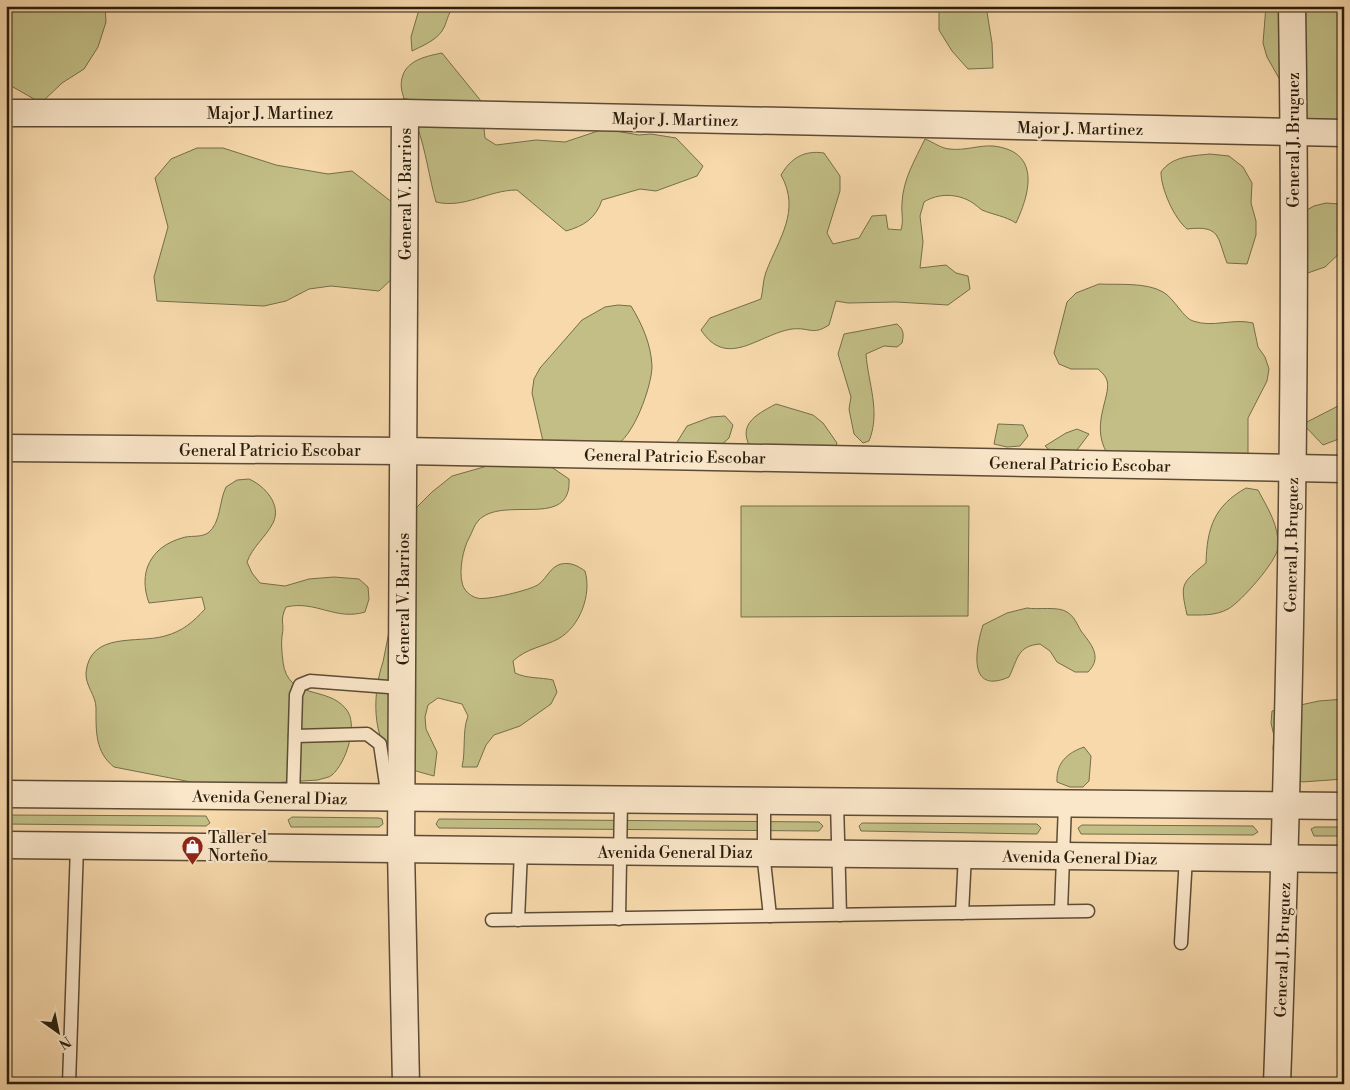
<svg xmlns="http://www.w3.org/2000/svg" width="1350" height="1090" font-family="'Libre Bodoni',serif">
<rect width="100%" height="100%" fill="#f7d9ac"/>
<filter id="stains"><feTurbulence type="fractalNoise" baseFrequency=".004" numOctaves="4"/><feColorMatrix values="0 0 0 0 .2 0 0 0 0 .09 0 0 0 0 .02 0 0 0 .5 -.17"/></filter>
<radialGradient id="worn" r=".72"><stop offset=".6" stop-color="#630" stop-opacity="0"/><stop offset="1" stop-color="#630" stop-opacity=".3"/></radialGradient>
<g fill="#c2be86" stroke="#766e4a">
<polygon points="6,6 105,6 106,22 98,47 84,69 62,83 41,103 6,83"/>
<path d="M420,6H455C446,15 448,22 442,31C435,41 422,46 412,51L411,37Z"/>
<polygon points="939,6 986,6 992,43 993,68 968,69 952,51 939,30"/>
<polygon points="1266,6 1344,6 1340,11 1338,37 1344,51 1344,129 1320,127 1297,113 1282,92 1280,80 1267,57 1263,43"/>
<path d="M442,53L481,101L485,138L496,145L536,140L565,142L604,129L639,135L651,134L676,138L703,166L697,176L656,191L640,189L602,200C596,218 584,226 566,231L517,190C488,190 465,209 436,202C429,177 426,151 417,126C411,111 396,92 403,75C408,60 427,56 442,53Z"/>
<path d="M925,139C933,142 942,149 950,149C964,151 979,145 993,146C1040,151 1031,191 1016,223C1005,216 994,215 982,210C979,208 976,205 973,203C958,193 938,193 924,202L920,216L923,242L920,268L946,265L956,273L968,276L970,289L948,305L896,302L848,303L836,301L829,325C812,336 810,327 792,329C759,334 727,370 701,330L710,318L761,299C763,290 763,280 766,272C779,238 801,211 781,175C791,158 804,150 824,153L840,176V191L827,233L833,244L859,238L872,216L886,215L888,229L901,230C904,219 901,213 902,203C903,179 915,160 925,139Z"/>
<polygon points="197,148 223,148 276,165 328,174 352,171 393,203 396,275 379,291 331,286 309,289 286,301 264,306 157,301 154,277 168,227 155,178 171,159"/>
<path d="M1210,154L1229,156L1243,167L1252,183L1251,203L1256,221V235L1247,264L1227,263C1217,237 1221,225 1187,229C1174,218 1161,189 1161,172C1172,156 1192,156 1210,154Z"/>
<polygon points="1326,203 1339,204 1344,206 1344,249 1325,267 1302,275 1303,212 1314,206"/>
<path d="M1099,284C1118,285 1146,282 1163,292C1174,298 1184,319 1193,321C1213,328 1233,318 1253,323L1258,347L1265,357L1269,369L1267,381L1248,418V458L1107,453C1089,423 1114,393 1106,378C1104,374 1100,371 1098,369H1071L1059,364L1054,353L1067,302L1076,293Z"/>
<path d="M618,305L631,306C642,324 651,344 652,366C652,386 633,439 614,446C601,451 561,450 545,450L532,393L534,379L540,368L582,320L605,307Z"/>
<path d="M897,324C904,330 904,334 902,343L897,347L884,346L866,354C868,383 881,412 869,441L863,443L854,434L849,409L851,397L838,354L844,334Z"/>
<polygon points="1344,403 1344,437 1323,445 1303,424"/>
<path d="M776,404L813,415L823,423L837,443L833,455L753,452C736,426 753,416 776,404Z"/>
<polygon points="725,416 733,425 729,438 718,448 674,447 687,426 711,417"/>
<polygon points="998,424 1023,425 1028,436 1020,446 1007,447 994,444"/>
<polygon points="1077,429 1089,434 1074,454 1063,462 1045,446 1066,433"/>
<path d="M505,461L547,464L569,479C572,531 502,494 478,521C474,525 472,533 469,538C463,549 459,570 462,582C463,590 470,596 477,598C485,601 532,590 539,584C547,578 550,567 561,564C571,562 578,566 585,571C592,594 580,627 558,639C543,647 527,648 513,661L515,673C528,679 540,677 553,680L557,692L551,704L520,726L494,735L486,745L477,767H462C466,749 462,732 468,716L462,704L438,698L428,705L425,717L426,729L437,752L434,776C423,773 406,769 397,762C370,740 373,691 383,662L413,511L432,492L452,476Z"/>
<path d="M249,479C265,486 282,505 273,523C265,538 253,546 247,562L252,573L260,583L285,586L309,579L334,577L359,579L368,587L369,599L365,612C335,621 316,600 286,607C279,622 285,622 282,636C281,645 282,653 283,662C288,701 327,685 346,709C359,724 346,763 332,775C329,778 323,778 318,780L223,786L196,783L114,767C95,752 96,731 96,708C96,695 85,686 86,672C91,631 137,644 165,636C183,631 193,622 205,609L202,597L149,603C138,573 150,547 182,538C190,535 200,538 208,533C221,523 219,501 226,487L237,480Z"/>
<path d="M1246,488L1258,490C1268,509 1279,525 1278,547C1278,560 1240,603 1228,609C1216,616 1200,615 1187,615C1180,583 1181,584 1206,563C1207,528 1214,506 1246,488Z"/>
<polygon points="741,506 969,506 968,616 741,617"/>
<path d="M1027,608C1038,610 1058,606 1067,612C1074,616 1077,624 1081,631C1091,644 1103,657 1088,672H1075L1057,662L1050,651L1040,644C1017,646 1018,659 1009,677C968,695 975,650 983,625L1007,613Z"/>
<polygon points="1344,699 1344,779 1302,782 1277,762 1273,749 1274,736 1271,723 1272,711 1319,701"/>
<path d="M1084,747L1091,756L1089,781L1083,787H1070L1057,782C1056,763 1067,753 1084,747Z"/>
<polygon points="6,815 206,816 210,823 206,826 6,824"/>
<polygon points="292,817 379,818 382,819 383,824 379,827 291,827 288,820"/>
<polygon points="439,819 819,822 823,826 819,831 439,828 436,824"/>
<polygon points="862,823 1037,824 1041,828 1037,834 861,831 859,826"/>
<polygon points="1082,825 1253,826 1258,832 1253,835 1081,834 1078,828"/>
<polygon points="1315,827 1344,827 1344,836 1314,836 1311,829"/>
</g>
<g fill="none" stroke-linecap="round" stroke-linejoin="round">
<defs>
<g id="lane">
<polyline points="295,736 367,734 380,744 388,798"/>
<polyline points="293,797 296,695 300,685 310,681 402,688"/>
<polyline points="764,801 764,861 770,916"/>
<polyline points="837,802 840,915"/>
<polyline points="1061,911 1065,804"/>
<polyline points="962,913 965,855"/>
<polyline points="619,919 621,800"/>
<polyline points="492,920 1088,911"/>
<polyline points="518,920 521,851"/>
<polyline points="1181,943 1186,857"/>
<polyline points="69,1084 77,846"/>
</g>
<g id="street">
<polyline points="6,113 405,113 1344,133"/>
<polyline points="405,113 401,850 406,1084"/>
<polyline points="6,448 404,451 1344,469"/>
<polyline points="6,794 1344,806"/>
<polyline points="6,845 1344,859"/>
<path d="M1277,1084C1290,725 1298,365 1292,6"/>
</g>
</defs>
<use href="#lane" stroke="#5c4c35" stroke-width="15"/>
<use href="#street" stroke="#5c4c35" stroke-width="29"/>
<use href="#lane" stroke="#fae6c9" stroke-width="12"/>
<use href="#street" stroke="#fae6c9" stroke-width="26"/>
</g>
<defs>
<symbol id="shop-pin" viewBox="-11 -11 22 30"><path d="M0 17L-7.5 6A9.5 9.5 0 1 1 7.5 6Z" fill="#8f2418" stroke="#fae6c9"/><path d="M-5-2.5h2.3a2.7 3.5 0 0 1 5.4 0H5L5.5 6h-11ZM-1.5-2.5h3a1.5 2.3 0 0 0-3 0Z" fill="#fff"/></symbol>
</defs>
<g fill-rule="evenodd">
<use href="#shop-pin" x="180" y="834" width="25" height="34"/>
</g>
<g text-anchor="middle" stroke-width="4.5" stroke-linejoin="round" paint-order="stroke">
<g font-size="16" fill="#291d0d" stroke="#fae6c9">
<text x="270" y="119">Major J. Martinez</text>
<text transform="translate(675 119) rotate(1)" y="6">Major J. Martinez</text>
<text transform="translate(1080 128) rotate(1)" y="6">Major J. Martinez</text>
<text transform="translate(1293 140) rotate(-90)" y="6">General J. Bruguez</text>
<text transform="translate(405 194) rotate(-90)" y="6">General V. Barrios</text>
<text x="270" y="456">General Patricio Escobar</text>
<text transform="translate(675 456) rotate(1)" y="6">General Patricio Escobar</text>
<text transform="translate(1080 464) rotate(1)" y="6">General Patricio Escobar</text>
<text transform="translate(1291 545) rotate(-89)" y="6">General J. Bruguez</text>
<text transform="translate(403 599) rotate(-90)" y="6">General V. Barrios</text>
<text transform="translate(270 797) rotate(1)" y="6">Avenida General Diaz</text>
<text x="675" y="858">Avenida General Diaz</text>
<text transform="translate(1080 857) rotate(1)" y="6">Avenida General Diaz</text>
<text transform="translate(1282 950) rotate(-88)" y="6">General J. Bruguez</text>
</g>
<g font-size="16" fill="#291d0d" stroke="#fae6c9" text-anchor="start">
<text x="208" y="843">Taller el<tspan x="208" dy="18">Norteño</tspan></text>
</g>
</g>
<rect width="1350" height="1090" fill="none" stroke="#f7d9ac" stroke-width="25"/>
<rect x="8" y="8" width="1335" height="1075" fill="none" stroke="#291d0d" stroke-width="2.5"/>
<rect x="12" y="12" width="1325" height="1065" fill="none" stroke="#291d0d"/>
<g transform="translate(58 1032) rotate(147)" stroke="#fae6c9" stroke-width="4" paint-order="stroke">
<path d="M0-4L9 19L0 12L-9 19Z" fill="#291d0d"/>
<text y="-8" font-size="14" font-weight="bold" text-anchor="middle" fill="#291d0d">N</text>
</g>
<rect width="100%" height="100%" filter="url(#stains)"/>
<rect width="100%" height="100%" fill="url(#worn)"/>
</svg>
